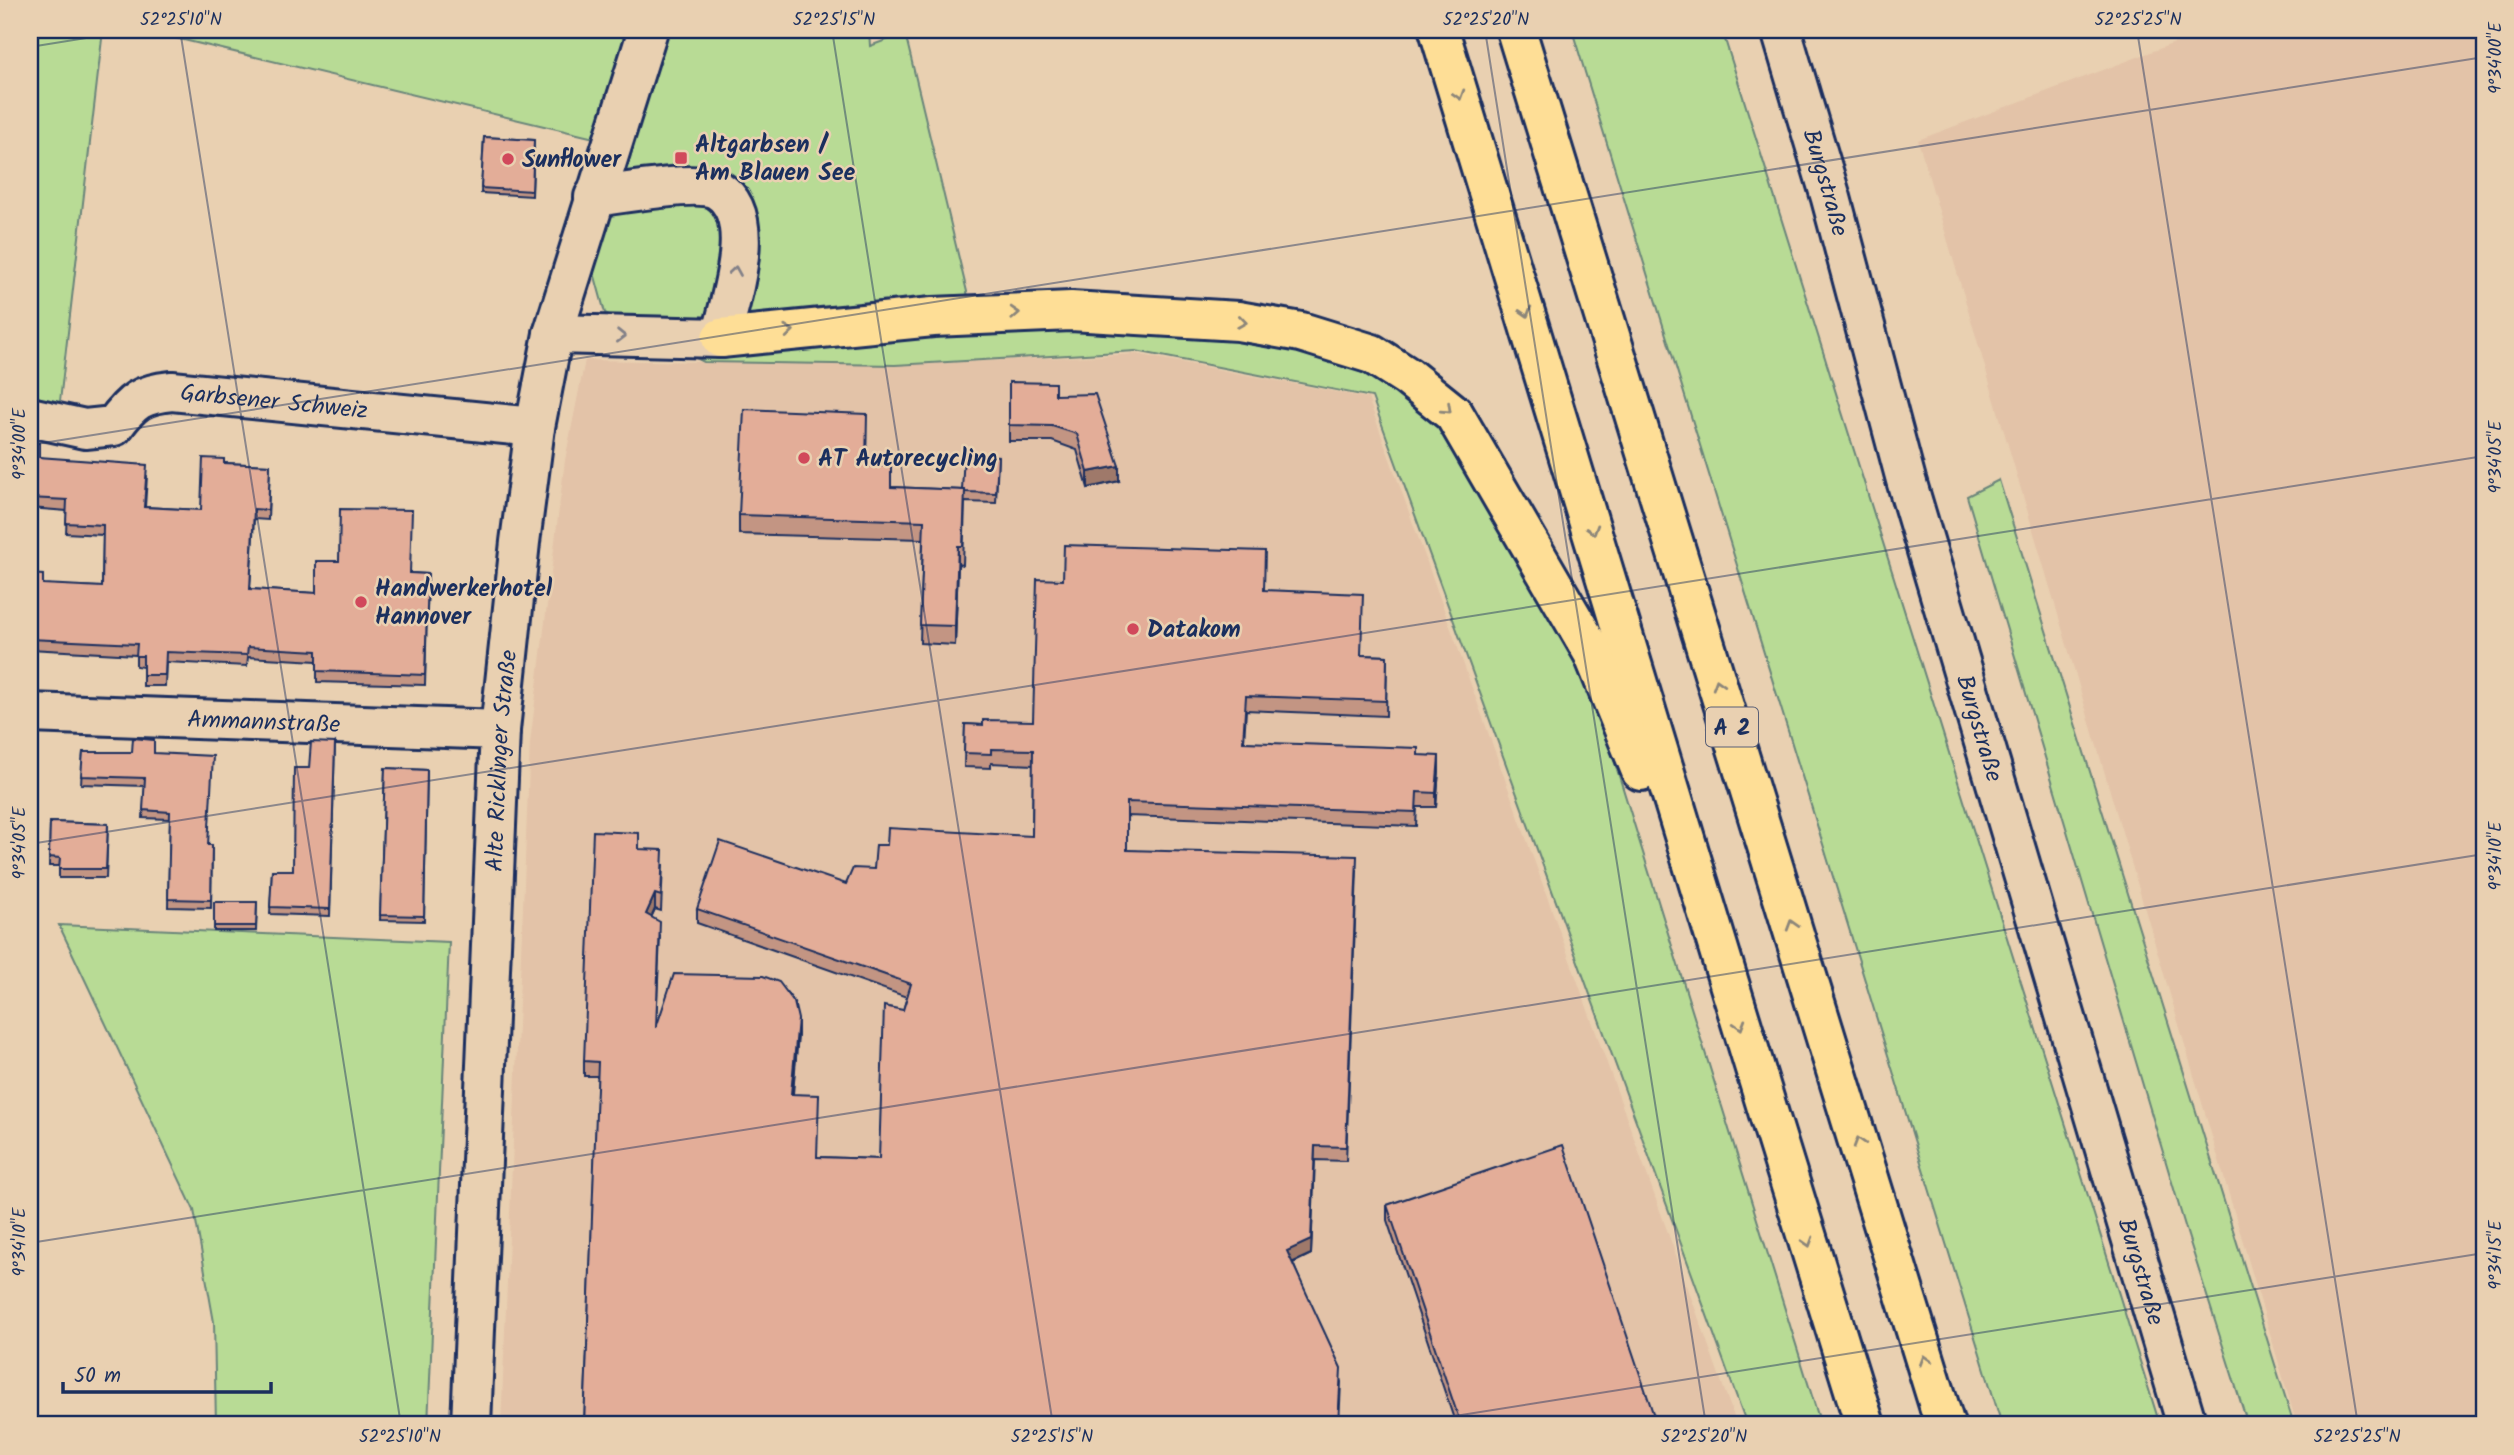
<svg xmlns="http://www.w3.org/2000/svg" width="2514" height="1455" font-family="Kalam,sans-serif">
<rect width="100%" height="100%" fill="#e9d0b1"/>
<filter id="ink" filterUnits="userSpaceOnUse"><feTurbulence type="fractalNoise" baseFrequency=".0143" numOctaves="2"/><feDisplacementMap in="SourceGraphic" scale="14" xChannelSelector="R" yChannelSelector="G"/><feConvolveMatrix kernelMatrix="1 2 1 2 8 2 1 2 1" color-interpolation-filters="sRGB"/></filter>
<g filter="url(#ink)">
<g fill="#e3c3a8">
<polygon points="2209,30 2484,30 2484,1425 2297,1425 1918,140"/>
<polygon points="1137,354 1368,398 1737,1425 501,1425 530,743 565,460 585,360 895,365"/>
</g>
<g fill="#b8db95" stroke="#6a857a" stroke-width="2">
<polygon points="30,30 103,30 59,410 30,401"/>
<path d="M142,30H869L870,46L905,33L968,296L996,327C1113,331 1325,327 1417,405C1455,438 1482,500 1508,543C1542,601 1577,658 1602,721L1821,1425H1747L1372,397L1136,351L895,365L704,362L605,313L593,269L632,147Z"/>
<polygon points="1572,30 1722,30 2160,1425 2002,1425"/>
<polygon points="1999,480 2272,1355 2294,1425 2248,1425 2188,1236 1967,496"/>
<polygon points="59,925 449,942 428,1425 216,1425 214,1322 194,1210"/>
</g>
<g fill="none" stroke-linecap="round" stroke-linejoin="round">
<defs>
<g id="minor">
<path id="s1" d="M1781,30L1831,198L1906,480L2187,1425"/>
<path d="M553,334L721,338C730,299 760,216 718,190C699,179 618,194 594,197"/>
<path id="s2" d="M30,417L85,429L114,426C132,401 141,394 172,391L535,427"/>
<path id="s3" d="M30,713L500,730"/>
<path id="s4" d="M471,1425L500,730L520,542L535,427L553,334L648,30"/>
</g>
<g id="highway">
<path d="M1439,30C1582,495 1720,961 1865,1425"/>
<polyline points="1516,30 1945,1425"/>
<polyline points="721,338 933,317 1071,311 1238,321 1301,332 1372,354 1408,377 1454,414 1593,653 1641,771"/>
</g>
</defs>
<use href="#minor" stroke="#1b2f5e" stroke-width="44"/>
<use href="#highway" stroke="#1b2f5e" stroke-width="44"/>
<use href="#minor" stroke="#e9d0b1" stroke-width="38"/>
<use href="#highway" stroke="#fede96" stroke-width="38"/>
</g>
<g fill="#c39583" stroke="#1b2f5e" stroke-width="2">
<polygon points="484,137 534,140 532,196 481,193"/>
<polygon points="1009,382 1055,395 1119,481 1088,488 1077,450 1052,441 1009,441"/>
<polygon points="30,443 39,457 147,476 145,507 201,510 224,463 270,465 268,520 254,519 250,589 316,593 411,573 428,574 425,685 317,682 317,661 248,657 247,666 166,662 165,686 143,686 143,667 136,666 136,655 30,649 30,574 43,585 102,587 103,535 66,533 67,511 30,508"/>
<polygon points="998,456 996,503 965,502 963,565 958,564 955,645 920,643 923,539 739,534 739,515 866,466 891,487 962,490"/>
<polygon points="1264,590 1361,655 1387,656 1386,716 1246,710 1244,742 1418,755 1439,770 1436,807 1417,807 1416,826 1127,816 1127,850 1357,870 1346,1161 1315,1160 1311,1254 1293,1263 1341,1382 1339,1425 584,1425 598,1076 584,1076 584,1061 663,864 661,911 655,909 651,917 660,936 656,1026 798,1034 793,1094 817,1157 879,1159 903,1010 907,997 697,923 697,909 846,884 874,869 887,845 1032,836 1033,765 991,763 991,768 964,767 965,724 983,725 1033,721"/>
<polygon points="335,743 330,916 270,914 272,870 293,870 309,768"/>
<polygon points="83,752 154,753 208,845 212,845 211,908 168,907 170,819 143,818 145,786 81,784"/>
<polygon points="385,768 427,770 424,921 380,920"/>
<polygon points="50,822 108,824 106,878 59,878 59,866 49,866"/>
<polygon points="214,902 257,902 256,931 214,931"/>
<polygon points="1387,1205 1657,1425 1456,1425 1387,1220"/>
</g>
<g fill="#9f796a" stroke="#1b2f5e" stroke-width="2">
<polygon points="1119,466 1119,481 1088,488 1088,472"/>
<polygon points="958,546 958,564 955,645 955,626"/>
<polygon points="1439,756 1439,770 1436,807 1436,793"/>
<polygon points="655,894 655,909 646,929 646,914"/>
<polygon points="798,1019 798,1034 791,1109 791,1094"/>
<polygon points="1315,1146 1311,1254 1287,1265 1287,1251"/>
</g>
<g fill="#e3ad98" stroke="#1b2f5e" stroke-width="2">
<polygon points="484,137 534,140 532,191 481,188"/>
<polygon points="1009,382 1055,383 1055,395 1095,394 1119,466 1088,472 1077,434 1052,426 1009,425"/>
<polygon points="744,409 867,414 866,466 891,466 891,487 965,490 963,546 958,546 955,626 920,625 924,521 739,515"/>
<polygon points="30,443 39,443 39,457 147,465 144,507 201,510 203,458 224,459 224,463 270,465 268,510 254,509 250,589 316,593 316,561 339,561 340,509 412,510 410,573 428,574 425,675 317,671 317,651 248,647 247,655 166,652 165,675 143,675 143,656 136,656 137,644 30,639 30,574 43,575 43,584 102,587 103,525 66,523 67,500 30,498"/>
<polygon points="964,454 998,456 996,493 965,492 965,490 962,490"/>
<polygon points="1064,545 1265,551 1264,590 1363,594 1361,655 1387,656 1386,701 1246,696 1243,742 1418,748 1418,755 1439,756 1436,793 1417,792 1416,812 1127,802 1127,850 1357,856 1346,1147 1315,1146 1311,1240 1287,1251 1341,1368 1338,1425 584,1425 598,1062 584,1061 593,831 639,833 639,849 663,850 661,896 655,894 646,914 660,922 656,1028 674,974 763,976 779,982 794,1002 798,1019 791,1094 819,1095 817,1157 879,1159 884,1006 903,1010 911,984 697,909 720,841 846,884 853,868 874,869 876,845 887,845 888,828 1032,836 1033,750 991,749 991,754 964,753 965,724 983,725 983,720 1033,721 1037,579 1063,580"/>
<polygon points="133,738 154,740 154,753 213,756 208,845 212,845 211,900 168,899 170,812 143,810 145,778 81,776 83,752 132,752"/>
<polygon points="311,742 335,743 330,909 270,907 272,870 293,870 294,768 309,768"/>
<polygon points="385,768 427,770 424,916 380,915"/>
<polygon points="50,822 108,824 106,869 59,869 60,858 49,857"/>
<polygon points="214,902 257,902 256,926 214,926"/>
<polygon points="1563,1145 1657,1425 1461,1425 1387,1205"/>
</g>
<defs><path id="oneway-chevron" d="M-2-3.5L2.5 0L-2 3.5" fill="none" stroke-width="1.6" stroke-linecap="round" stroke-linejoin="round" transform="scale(1.75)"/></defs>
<g stroke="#8c867a">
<use href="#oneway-chevron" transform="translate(1459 95) rotate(73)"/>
<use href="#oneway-chevron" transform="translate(1526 312) rotate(73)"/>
<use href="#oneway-chevron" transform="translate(1015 313) rotate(-3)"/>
<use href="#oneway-chevron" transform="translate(1242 322) rotate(8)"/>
<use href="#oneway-chevron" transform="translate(789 331) rotate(-6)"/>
<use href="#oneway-chevron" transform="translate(1447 409) rotate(43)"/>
<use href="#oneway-chevron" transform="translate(1593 530) rotate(73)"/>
<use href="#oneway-chevron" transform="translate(1718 684) rotate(-107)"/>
<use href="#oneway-chevron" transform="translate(1792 925) rotate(-107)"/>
<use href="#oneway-chevron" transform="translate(1740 1025) rotate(73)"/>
<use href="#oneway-chevron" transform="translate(1859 1142) rotate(-107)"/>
<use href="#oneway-chevron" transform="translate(1808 1242) rotate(73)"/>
<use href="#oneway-chevron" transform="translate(1925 1360) rotate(-107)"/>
</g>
<g stroke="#828088">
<use href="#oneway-chevron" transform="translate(735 271) rotate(-81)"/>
<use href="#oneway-chevron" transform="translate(621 336) rotate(1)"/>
</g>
</g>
<path fill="none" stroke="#1b2f5e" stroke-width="2" stroke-opacity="0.45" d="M180,30L401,1425M832,30L1053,1425M1485,30L1706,1425M2137,30L2358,1425M30,47L136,30M30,445L2484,57M30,844L2484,456M30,1243L2484,854M1398,1425L2484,1253"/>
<g fill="#d1495b" stroke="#e9d0b1" stroke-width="2.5">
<rect x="674" y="151" width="14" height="14" rx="3.5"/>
<circle cx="508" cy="159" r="7"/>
<circle cx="804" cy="458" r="7"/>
<circle cx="361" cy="602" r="7"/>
<circle cx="1133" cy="629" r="7"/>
</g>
<g text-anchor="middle" stroke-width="5" stroke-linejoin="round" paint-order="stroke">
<rect fill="#e9d0b1" stroke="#595f77" stroke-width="2" x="1706" y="707.5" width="52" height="39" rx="5"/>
<g font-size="23" font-weight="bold" fill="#1b2f5e">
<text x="1732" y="735">A 2</text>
</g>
<g font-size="24" font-weight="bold" fill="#1b2f5e" stroke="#e9d0b1" text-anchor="start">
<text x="695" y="152">Altgarbsen /<tspan x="695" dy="28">Am Blauen See</tspan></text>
<text x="522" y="167">Sunflower</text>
<text x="818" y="466">AT Autorecycling</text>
<text x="375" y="596">Handwerkerhotel<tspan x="375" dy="28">Hannover</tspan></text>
<text x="1147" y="637">Datakom</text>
</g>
<g font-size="24" fill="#1b2f5e" stroke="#e9d0b1">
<text dy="8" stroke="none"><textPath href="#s1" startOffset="159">Burgstraße</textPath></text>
<text dy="8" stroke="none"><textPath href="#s2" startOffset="259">Garbsener Schweiz</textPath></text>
<text dy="8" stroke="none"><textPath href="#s3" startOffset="234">Ammannstraße</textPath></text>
<text dy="8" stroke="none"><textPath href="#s1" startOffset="726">Burgstraße</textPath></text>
<text dy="8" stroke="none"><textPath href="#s4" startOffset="665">Alte Ricklinger Straße</textPath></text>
<text dy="8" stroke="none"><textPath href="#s1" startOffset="1293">Burgstraße</textPath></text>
</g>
</g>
<rect width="2514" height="1455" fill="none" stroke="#e9d0b1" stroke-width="77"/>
<path d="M63 1382v10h208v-10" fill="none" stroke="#1b2f5e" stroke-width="3.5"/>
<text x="74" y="1382" font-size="21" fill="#1b2f5e" stroke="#e9d0b1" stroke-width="5" paint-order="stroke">50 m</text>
<rect x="38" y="38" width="2438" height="1378" fill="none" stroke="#1b2f5e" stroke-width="2.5"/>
<g font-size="18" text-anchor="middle" fill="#1b2f5e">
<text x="181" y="25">52°25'10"N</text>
<text x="834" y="25">52°25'15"N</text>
<text x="1486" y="25">52°25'20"N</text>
<text x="2138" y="25">52°25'25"N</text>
<text transform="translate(2495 58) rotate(-90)" y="6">9°34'00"E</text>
<text transform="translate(19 444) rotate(-90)" y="6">9°34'00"E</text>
<text transform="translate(2495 457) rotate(-90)" y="6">9°34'05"E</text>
<text transform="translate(19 843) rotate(-90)" y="6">9°34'05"E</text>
<text transform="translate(2495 856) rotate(-90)" y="6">9°34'10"E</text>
<text transform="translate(19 1242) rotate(-90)" y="6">9°34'10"E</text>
<text transform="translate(2495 1255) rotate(-90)" y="6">9°34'15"E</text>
<text x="400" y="1442">52°25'10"N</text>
<text x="1052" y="1442">52°25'15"N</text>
<text x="1704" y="1442">52°25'20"N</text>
<text x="2357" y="1442">52°25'25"N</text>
</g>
</svg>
